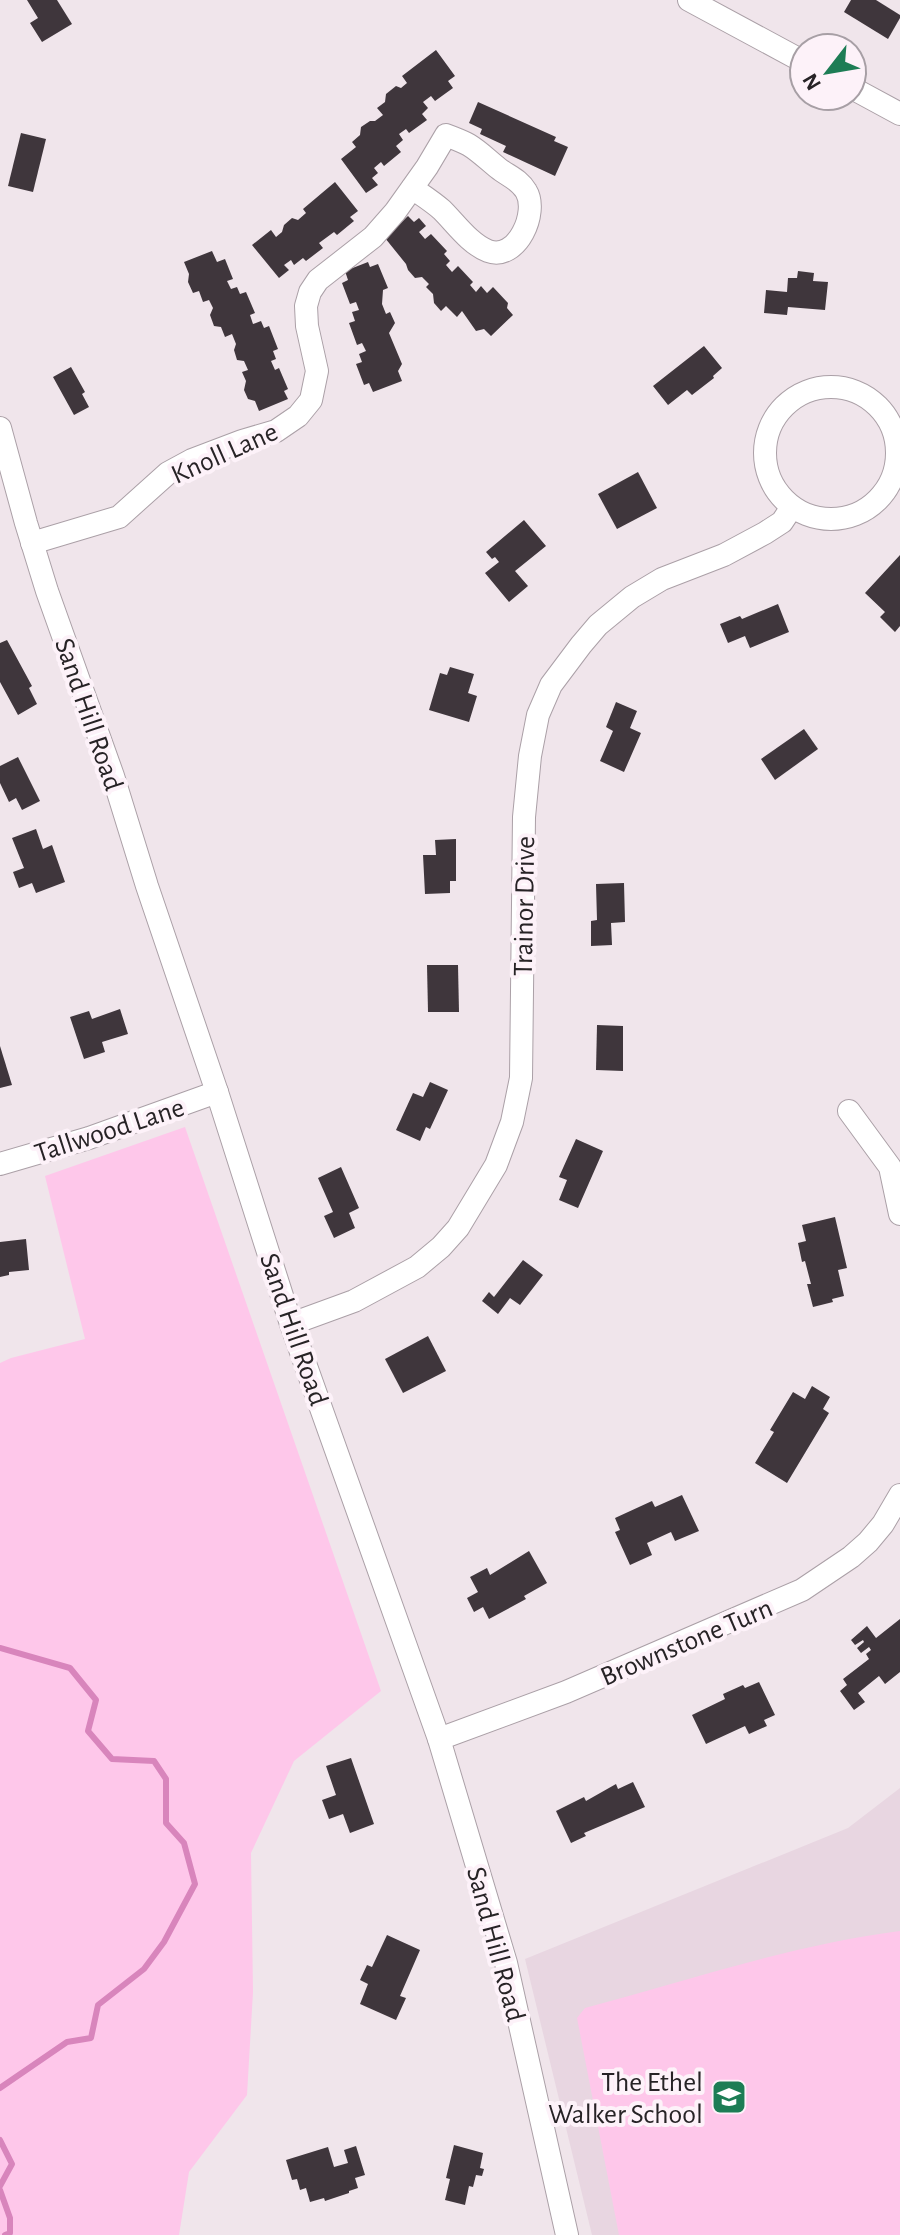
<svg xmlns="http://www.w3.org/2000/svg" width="900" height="2235" font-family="'Alegreya Sans',sans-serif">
<rect width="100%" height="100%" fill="#f0e5eb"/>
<polygon fill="#e8d6e1" points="900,1788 900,2235 592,2235 525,1959 848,1828"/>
<g fill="#fec7ea">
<polygon points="185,1127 381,1691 294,1761 251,1853 253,1992 247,2095 189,2172 179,2235 0,2235 0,1363 11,1358 85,1339 45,1176"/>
<path d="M900,1931V2235H619L577,2018L585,2008C689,1980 792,1945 900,1931Z"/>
</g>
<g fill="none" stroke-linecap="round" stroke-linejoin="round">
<g stroke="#d885bc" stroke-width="6">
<polyline points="0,1648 70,1668 96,1700 88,1731 112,1759 154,1761 166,1779 166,1823 184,1843 195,1884 164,1942 144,1969 98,2005 91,2038 67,2042 0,2088"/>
<polyline points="0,2140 12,2164 0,2186"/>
<polyline points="0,2190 10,2218 10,2233 5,2235"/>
</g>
</g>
<g fill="#3f363c">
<polygon points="27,0 57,0 72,24 42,42 30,23 38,18"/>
<polygon points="851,0 876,0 900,15 900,18 888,39 844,12"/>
<polygon points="436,50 455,76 448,81 453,88 435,101 431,96 423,102 428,108 422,114 427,120 409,133 406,129 399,134 403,140 396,146 401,152 384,166 381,162 374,168 378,173 372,178 378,185 366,193 341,159 356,147 352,142 360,135 361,127 370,121 375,121 383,115 377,108 385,102 386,94 396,86 401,88 407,83 402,76"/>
<polygon points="478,102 556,137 554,141 568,147 555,176 503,152 506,146 480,134 482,129 469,123"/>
<polygon points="21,133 46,139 33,192 8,186"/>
<polygon points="335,182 358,211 350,217 354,221 337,235 334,232 319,243 323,248 306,261 303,258 294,265 291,260 284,265 289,270 279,278 252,245 271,230 276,237 282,232 284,225 292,218 298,220 306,213 303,209"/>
<polygon points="408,216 414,222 419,218 426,226 419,232 425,239 431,234 447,251 444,254 450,261 446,265 452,272 458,266 473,282 470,285 476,292 481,286 487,293 493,287 508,303 507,308 513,315 491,336 484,329 476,331 462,311 457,317 446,306 441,311 434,303 433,294 426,287 429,284 422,277 415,278 408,270 406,264 385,238"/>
<polygon points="212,251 217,262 225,259 233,279 227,281 231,289 237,287 240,294 246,292 255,313 250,315 253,324 261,321 264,328 269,326 278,349 273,351 276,359 271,361 275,370 279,368 288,389 284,391 288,399 259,411 255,401 248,399 244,390 246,381 242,372 248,370 244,361 237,360 234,350 236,344 232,334 225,337 221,327 214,326 210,315 213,308 209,300 203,302 199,291 193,293 188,282 189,274 184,262"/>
<polygon points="368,262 370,267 378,264 388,288 383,290 382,304 386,314 390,312 395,323 389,333 402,364 398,371 402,381 373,392 369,383 364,385 356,364 362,362 359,354 366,351 362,343 357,345 349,323 355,321 352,312 359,310 356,302 350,304 342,283 348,280 345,271"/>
<polygon points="798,271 814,273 813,281 828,282 825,310 788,307 787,315 764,313 766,290 787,292 788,278 797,278"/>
<polygon points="704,346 722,368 713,376 714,378 692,395 687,390 668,405 653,386"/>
<polygon points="71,367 85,392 82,394 89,407 74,415 53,377"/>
<polygon points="638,472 657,508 617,529 598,494"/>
<polygon points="524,520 546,546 515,571 528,586 509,602 485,573 499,562 495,557 492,559 486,552"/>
<polygon points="900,555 900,626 895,632 880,617 885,612 865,593"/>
<polygon points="778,604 789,632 750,648 745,636 728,643 720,624 740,616 742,619"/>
<polygon points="7,640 32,686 29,688 37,704 18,715 0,682 0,643"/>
<polygon points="450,667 474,674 468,693 477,696 469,722 429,710 440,673 447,675"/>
<polygon points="616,702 637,711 630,728 641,733 624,772 600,761 613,731 606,727"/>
<polygon points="804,729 818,749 775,780 761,759"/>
<polygon points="18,757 40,801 22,810 16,798 9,802 0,783 0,766"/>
<polygon points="36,829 43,849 52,845 65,882 36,893 32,883 19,888 13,872 24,868 12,838"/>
<polygon points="456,839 456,881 450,881 450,893 425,894 423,855 436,855 435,840"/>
<polygon points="624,883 625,922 611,923 612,945 591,946 591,921 597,920 596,884"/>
<polygon points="427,965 458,965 459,1012 428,1012"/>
<polygon points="120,1009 128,1034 102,1042 105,1052 84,1059 70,1017 89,1011 92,1019"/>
<polygon points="597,1025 623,1026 623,1071 596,1070"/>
<polygon points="0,1046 12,1085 0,1088"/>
<polygon points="430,1082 448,1090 430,1129 426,1127 420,1141 396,1130 413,1093 423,1097"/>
<polygon points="576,1139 603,1151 578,1208 559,1200 567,1180 559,1177"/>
<polygon points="341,1167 359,1208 349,1213 355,1228 334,1238 324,1216 333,1212 318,1178"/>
<polygon points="835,1217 847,1268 838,1270 844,1296 832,1299 833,1302 813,1307 807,1284 811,1284 805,1261 802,1262 798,1243 806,1241 802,1225"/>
<polygon points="26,1239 29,1270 9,1272 9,1275 0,1277 0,1242"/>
<polygon points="523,1260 543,1275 520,1305 510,1298 498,1314 482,1301 489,1292 494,1297"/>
<polygon points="428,1336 446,1371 403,1393 385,1359"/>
<polygon points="812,1386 830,1397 823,1409 829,1413 787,1483 755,1463 774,1432 770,1430 793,1392 805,1399"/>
<polygon points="682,1495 699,1531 675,1541 671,1532 647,1543 652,1555 630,1565 615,1532 620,1530 615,1518 652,1501 655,1507"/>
<polygon points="529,1551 547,1583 524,1596 526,1599 489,1619 483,1607 474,1612 467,1598 478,1592 470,1577 487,1568 490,1575"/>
<polygon points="900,1619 900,1672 885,1684 879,1676 858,1693 865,1702 854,1710 840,1691 847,1685 843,1679 869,1659 866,1654 871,1650 869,1647 861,1653 857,1648 864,1642 863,1640 855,1645 851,1640 867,1626 876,1638"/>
<polygon points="759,1682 775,1715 764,1720 767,1726 749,1734 745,1726 706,1744 692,1715 725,1699 723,1694 743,1685 745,1688"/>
<polygon points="351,1758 374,1824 350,1833 343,1814 329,1819 322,1800 336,1795 326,1766"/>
<polygon points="633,1782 645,1807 584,1833 586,1836 571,1843 556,1811 584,1797 586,1801 616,1784 618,1789"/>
<polygon points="387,1935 420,1950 400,1996 406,1998 396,2020 360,2004 368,1984 360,1980 367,1965 372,1967"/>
<polygon points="454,2145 483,2153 480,2168 484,2169 482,2176 476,2175 473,2187 469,2186 465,2205 445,2200 450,2179 446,2178"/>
<polygon points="356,2146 365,2175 355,2178 358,2188 349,2191 349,2193 325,2201 324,2198 310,2202 306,2188 300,2190 297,2179 292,2180 286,2160 328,2147 334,2167 348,2163 344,2150"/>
</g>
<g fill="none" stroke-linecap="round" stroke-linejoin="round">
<defs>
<g id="minor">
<polyline points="689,0 804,62"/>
<polyline points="852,88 900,114"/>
<circle cx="831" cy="453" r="66"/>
<polyline points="0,428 26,523 47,591 113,776 147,886 217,1092 291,1324 439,1739 506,1963 567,2235"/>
<path d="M32,543L119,517L168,473L192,460L242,441L276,431L298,416L311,400L317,371L307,326L306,306L310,292L318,280L373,237L395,212L427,167L446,135C453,138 462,141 469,145C479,151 488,160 498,168C508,176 519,179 526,191C539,212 517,262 488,251C470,244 456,224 442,210C433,202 422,195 412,188"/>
<polyline points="849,1111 890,1167 900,1214"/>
<polyline points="0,1164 89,1138 217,1092"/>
<polyline points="291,1324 354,1301 417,1267 441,1247 458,1228 496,1165 512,1122 521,1078 524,817 530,756 538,715 551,685 581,645 598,625 632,597 662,579 724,555 765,533 782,522 792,507"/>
<polyline points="439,1739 566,1692 802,1590 851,1557 868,1542 883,1524 900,1495"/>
</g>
</defs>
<use href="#minor" stroke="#aba0a7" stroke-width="24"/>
<use href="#minor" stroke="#fff" stroke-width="22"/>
</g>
<defs>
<symbol id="school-square" viewBox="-11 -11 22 22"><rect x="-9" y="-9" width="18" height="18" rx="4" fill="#1d7d55" stroke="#fdf2f9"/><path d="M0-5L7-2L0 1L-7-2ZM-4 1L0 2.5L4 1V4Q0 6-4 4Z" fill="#fff"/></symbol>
</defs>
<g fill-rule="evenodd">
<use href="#school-square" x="709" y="2077" width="40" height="40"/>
</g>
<g text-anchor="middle" stroke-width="8" stroke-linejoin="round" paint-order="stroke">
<g font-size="28" fill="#272326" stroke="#fdf2f9">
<text transform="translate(224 452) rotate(-24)" y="10">Knoll Lane</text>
<text transform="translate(90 714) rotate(71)" y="10">Sand Hill Road</text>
<text transform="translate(523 906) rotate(-89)" y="10">Trainor Drive</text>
<text transform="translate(109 1129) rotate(-18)" y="10">Tallwood Lane</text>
<text transform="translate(295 1329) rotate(71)" y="10">Sand Hill Road</text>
<text transform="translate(686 1641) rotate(-23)" y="10">Brownstone Turn</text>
<text transform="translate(497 1944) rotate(75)" y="10">Sand Hill Road</text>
</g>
<g font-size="28" fill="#272326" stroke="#fdf2f9" text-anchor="end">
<text x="703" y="2091">The Ethel<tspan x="703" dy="32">Walker School</tspan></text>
</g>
</g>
<g transform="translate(828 72) rotate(239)"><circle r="38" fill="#fdf2f9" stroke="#a79fa5" stroke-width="2"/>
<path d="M0-6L14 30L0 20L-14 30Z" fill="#1d7d55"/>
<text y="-12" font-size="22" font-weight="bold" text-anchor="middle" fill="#272326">N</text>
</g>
</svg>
